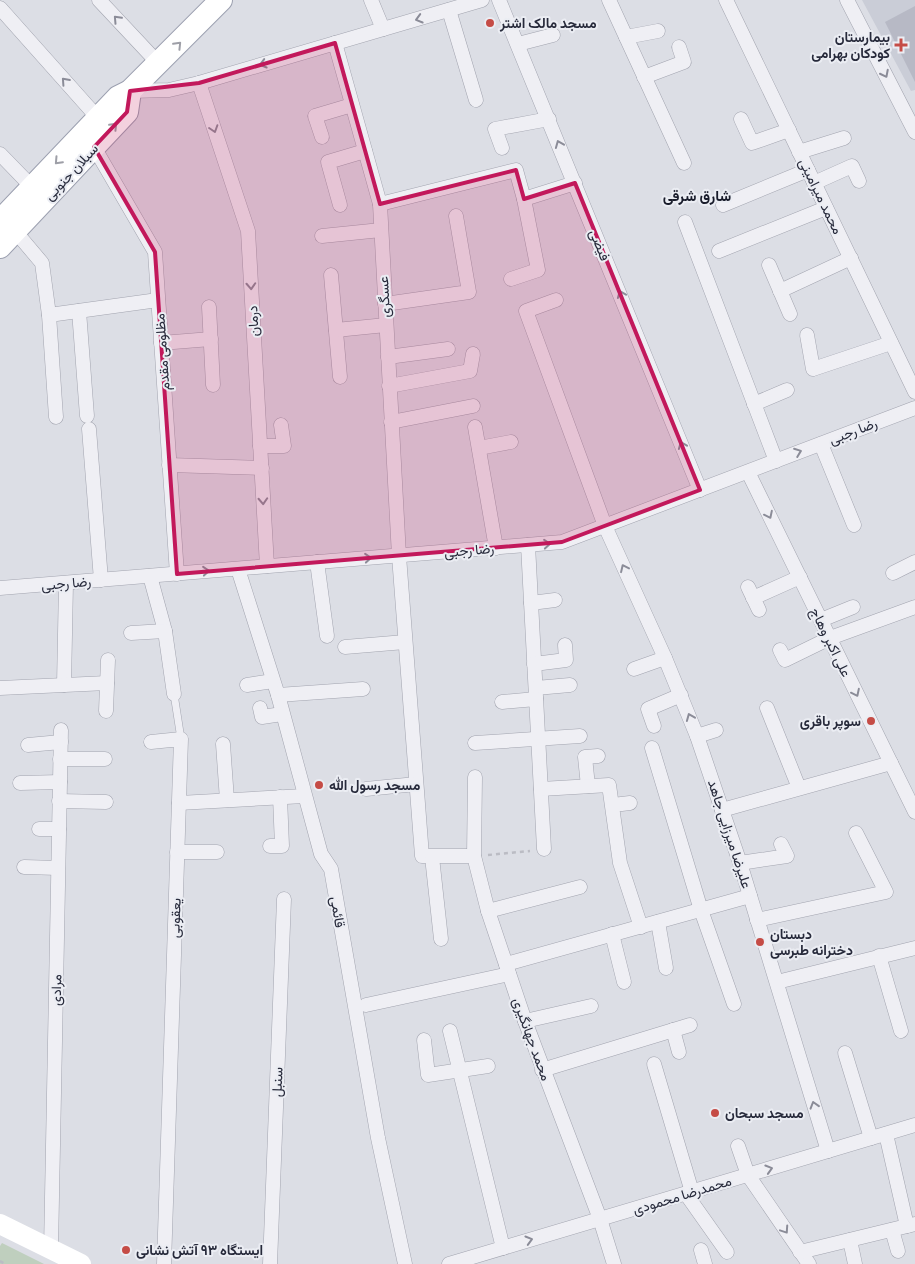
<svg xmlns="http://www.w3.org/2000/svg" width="915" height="1264" font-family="Barlow,Vazirmatn,sans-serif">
<rect width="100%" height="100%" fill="#dcdee5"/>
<polygon fill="#cacdd7" points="862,0 915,0 915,90 911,91"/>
<polygon fill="#bfcfbe" points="2,1243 44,1264 0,1264 0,1246"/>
<polygon fill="#b7b9c5" points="915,6 915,82 885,22"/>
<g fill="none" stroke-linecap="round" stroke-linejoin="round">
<defs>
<polyline id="lane" points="174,694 181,739"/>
<g id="street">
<polyline points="99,0 159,64"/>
<polyline points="371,0 383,29"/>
<polyline points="499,0 700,490"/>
<polyline points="609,0 684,163"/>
<polyline points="726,0 915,392"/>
<polyline points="847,0 915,132"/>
<polyline points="0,8 98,118"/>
<polyline points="449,10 476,100"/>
<polyline points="626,37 658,31"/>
<polyline points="335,43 380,204 399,556 422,856 474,856"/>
<polyline points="518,44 553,35"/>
<polyline points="644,77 684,62 679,47"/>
<polyline points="199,83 248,231 267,566"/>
<polyline points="130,91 169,90 199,83 482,0"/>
<polyline points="741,119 752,143 789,130"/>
<polyline points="322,137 315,116 352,105"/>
<polyline points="94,147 155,252 177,574"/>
<polyline points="502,148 495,129 549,119"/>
<polyline points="799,152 844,138"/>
<polyline points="0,154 33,188"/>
<polyline points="814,183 852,166 859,181"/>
<polyline points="380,204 516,170 524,199 575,183"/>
<polyline points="340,205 328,162 365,151"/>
<polyline points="723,205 808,170"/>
<polyline points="685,222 776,461"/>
<polyline points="15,231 42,263 49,315 56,417"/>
<polyline points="322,236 381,230"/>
<polyline points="719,251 826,208"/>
<polyline points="769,265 790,314"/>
<polyline points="331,275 340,377"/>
<polyline points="511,279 538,270 524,199"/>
<polyline points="780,291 851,258"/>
<polyline points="556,300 526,311 605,526 665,658 697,736 740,863 828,1151"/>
<polyline points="385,304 469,292 456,216"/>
<polyline points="209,307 213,385"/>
<polyline points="79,311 87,416"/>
<polyline points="49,315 158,300"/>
<polyline points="336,330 386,325"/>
<polyline points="807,335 813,369 891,343"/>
<polyline points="161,343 211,339"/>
<polyline points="388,357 448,349"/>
<polyline points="389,386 470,371 473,354"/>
<polyline points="754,404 787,390"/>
<polyline points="391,422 473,406"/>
<polyline points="475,427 496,548"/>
<polyline points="89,429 101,580"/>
<polyline points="821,444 854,525"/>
<polyline points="260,446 284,446 281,425"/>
<polyline points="479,448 511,442"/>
<polyline points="169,465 262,468"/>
<polyline points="748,472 915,812"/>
<polyline points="528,545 544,849"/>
<polyline points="317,562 327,636"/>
<polyline points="238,569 278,695 321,854 331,869 378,1138 405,1264"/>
<polyline points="893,573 915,562"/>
<polyline points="150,576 165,631 174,694"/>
<polyline points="748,587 759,610"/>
<polyline points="0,588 562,542 915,408"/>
<polyline points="753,598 800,577"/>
<polyline points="531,603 555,600"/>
<polyline points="821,620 853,607"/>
<polyline points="131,633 165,631"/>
<polyline points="345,647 405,642"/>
<polyline points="780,650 785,660 830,638 915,607"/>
<polyline points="534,664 566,660 565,645"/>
<polyline points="634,669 665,658"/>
<polyline points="64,685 66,583"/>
<polyline points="247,685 273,681"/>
<polyline points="0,688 107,683"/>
<polyline points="536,688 570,685"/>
<polyline points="278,695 363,689"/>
<polyline points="502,702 536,699"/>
<polyline points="260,708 262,717 282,714"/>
<polyline points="767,708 799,788"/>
<polyline points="106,711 108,660"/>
<polyline points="654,726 648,709 681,695"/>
<polyline points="697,736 716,730"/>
<polyline points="151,742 181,739 164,1264"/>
<polyline points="475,743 580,736"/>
<polyline points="223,744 227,800"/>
<polyline points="28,745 61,742"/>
<polyline points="652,748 701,910 734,1004"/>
<polyline points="60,759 105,759"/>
<polyline points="475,777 474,856 488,911 525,1021 600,1219 614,1264"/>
<polyline points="20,783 60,782"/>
<polyline points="588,786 585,757 598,756"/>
<polyline points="366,789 416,784"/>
<polyline points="541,789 609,785 620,863 641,927"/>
<polyline points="59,801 106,802"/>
<polyline points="179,803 304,796"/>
<polyline points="613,805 630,803"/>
<polyline points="722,810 891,763"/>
<polyline points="39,829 59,829"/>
<polyline points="270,846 282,846 280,797"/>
<polyline points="177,852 217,852"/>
<polyline points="432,857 441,939"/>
<polyline points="740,863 787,856 781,844"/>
<polyline points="24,867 58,868"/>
<polyline points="488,911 580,887"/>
<polyline points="757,920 886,892 856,833"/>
<polyline points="658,922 666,968"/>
<polyline points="612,934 624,982"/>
<polyline points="879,956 901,1031"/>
<polyline points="506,964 750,896"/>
<polyline points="777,982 915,948"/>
<polyline points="366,1005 509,974"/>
<polyline points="525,1021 591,1006"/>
<polyline points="673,1030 679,1052"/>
<polyline points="450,1031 503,1248"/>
<polyline points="424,1040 428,1075 488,1066"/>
<polyline points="845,1053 871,1138"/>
<polyline points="654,1064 692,1192"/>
<polyline points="542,1070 690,1025"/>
<polyline points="886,1134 907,1226"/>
<polyline points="738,1146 748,1175 809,1264"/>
<polyline points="686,1194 727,1252"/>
<polyline points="892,1230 898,1251"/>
<polyline points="850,1240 855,1264"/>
<polyline points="51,1249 61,730"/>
<polyline points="701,1250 705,1264"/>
<polyline points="800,1252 915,1224"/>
<polyline points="270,1264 284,899"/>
<polyline points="449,1264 915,1125"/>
</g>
<g id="primary">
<polyline points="0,221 118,97 130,91 221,0"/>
<polyline points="0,247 127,112 130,91"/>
</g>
</defs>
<use href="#lane" stroke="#a2a4af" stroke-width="8"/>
<use href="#street" stroke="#a2a4af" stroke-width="15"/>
<use href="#primary" stroke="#9ca0b0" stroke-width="24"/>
<g stroke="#bbbcc4" stroke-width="2.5" stroke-dasharray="4 4" stroke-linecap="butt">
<polyline points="488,855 530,851"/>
<polyline points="0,1261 5,1264"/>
</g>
<use href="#lane" stroke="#efeff4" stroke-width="7"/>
<use href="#street" stroke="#efeff4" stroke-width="14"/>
<polyline stroke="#fff" stroke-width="20" points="0,1224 81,1264"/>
<use href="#primary" stroke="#fff" stroke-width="22"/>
</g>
<defs><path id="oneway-chevron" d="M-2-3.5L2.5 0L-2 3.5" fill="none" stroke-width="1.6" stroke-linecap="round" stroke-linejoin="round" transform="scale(1.25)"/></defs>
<g stroke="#8b8c98">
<use href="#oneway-chevron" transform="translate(117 19) rotate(-133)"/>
<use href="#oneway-chevron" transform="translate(419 19) rotate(164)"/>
<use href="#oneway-chevron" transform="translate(263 64) rotate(164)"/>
<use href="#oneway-chevron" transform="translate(885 74) rotate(63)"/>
<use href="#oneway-chevron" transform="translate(65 81) rotate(-132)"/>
<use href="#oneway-chevron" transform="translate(214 129) rotate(72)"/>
<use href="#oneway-chevron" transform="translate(559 144) rotate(-112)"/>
<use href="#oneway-chevron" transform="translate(251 286) rotate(87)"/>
<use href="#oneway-chevron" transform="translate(621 294) rotate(-112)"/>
<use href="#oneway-chevron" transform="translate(682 445) rotate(-112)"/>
<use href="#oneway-chevron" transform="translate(798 452) rotate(-21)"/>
<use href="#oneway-chevron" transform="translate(263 501) rotate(87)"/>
<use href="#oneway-chevron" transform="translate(769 515) rotate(64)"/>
<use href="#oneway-chevron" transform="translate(547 544) rotate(-5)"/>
<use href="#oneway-chevron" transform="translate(368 558) rotate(-5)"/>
<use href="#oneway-chevron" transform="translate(624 568) rotate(-115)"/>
<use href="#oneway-chevron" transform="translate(206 571) rotate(-5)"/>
<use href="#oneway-chevron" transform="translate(856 693) rotate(64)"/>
<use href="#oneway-chevron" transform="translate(690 717) rotate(-112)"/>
<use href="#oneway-chevron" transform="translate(814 1105) rotate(-107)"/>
<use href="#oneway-chevron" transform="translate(769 1169) rotate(-17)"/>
<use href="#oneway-chevron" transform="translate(785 1230) rotate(56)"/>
<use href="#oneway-chevron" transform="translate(529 1240) rotate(-16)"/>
</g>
<g stroke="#9e9fa7">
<use href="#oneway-chevron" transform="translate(178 45) rotate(-46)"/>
<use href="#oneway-chevron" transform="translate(114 126) rotate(-46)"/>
<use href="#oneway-chevron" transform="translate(58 161) rotate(133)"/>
</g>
<path fill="#c2185b" fill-opacity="0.2" stroke="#c2185b" stroke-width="4" stroke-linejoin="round" d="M335,43L380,204L516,170L524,199L575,183L700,490L562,542L177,574L155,252L94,147L127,112L130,91L199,83Z"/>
<g fill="#c54c46" stroke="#ebedf3" stroke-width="2">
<circle cx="490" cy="23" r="5"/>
<path d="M898.5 37.5h5v5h5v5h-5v5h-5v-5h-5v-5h5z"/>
<circle cx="871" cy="721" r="5"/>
<circle cx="319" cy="785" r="5"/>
<circle cx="760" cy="942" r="5"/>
<circle cx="715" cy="1113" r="5"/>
<circle cx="126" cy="1250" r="5"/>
</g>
<g text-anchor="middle" stroke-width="4" stroke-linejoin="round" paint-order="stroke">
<g font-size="14" font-weight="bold" fill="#272a3b" stroke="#ebedf3" text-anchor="start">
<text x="500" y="28">مسجد مالک اشتر</text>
<text x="890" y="42" text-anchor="end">بیمارستان<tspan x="890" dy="16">کودکان بهرامی</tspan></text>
<text x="861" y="726" text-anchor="end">سوپر باقری</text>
<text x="329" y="790">مسجد رسول الله</text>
<text x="770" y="939">دبستان<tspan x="770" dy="16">دخترانه طبرسی</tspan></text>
<text x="725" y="1118">مسجد سبحان</text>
<text x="136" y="1255">ایستگاه ۹۳ آتش نشانی</text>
</g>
<g font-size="14" fill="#272a3b" stroke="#ebedf3">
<text transform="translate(71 172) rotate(-47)" y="5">سبلان جنوبی</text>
<text transform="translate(821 196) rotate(64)" y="5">محمد میرامینی</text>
<text transform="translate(600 245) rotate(68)" y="5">فیضی</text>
<text transform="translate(384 297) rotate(-93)" y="5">عسگری</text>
<text transform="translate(253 321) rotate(-93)" y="5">درمان</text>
<text transform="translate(162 352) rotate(-94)" y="5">مظلومی مقدم</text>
<text transform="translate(853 431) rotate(-21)" y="5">رضا رجبی</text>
<text transform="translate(469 550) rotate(-5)" y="5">رضا رجبی</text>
<text transform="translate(66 583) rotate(-5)" y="5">رضا رجبی</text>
<text transform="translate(831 642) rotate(64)" y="5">علی اکبر وهاج</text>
<text transform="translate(730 834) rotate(72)" y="5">علیرضا میرزایی جاهد</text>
<text transform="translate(338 912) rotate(81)" y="5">قائمی</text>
<text transform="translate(175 918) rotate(-88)" y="5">یعقوبی</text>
<text transform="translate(56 990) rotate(-89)" y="5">مرادی</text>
<text transform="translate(532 1039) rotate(70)" y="5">محمد جهانگیری</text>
<text transform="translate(277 1082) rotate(-88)" y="5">سنبل</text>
<text transform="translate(682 1195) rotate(-17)" y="5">محمدرضا محمودی</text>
</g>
<g font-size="15" font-weight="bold" fill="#191c2b" stroke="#ebedf3">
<text x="697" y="201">شارق شرقی</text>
</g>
</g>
</svg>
